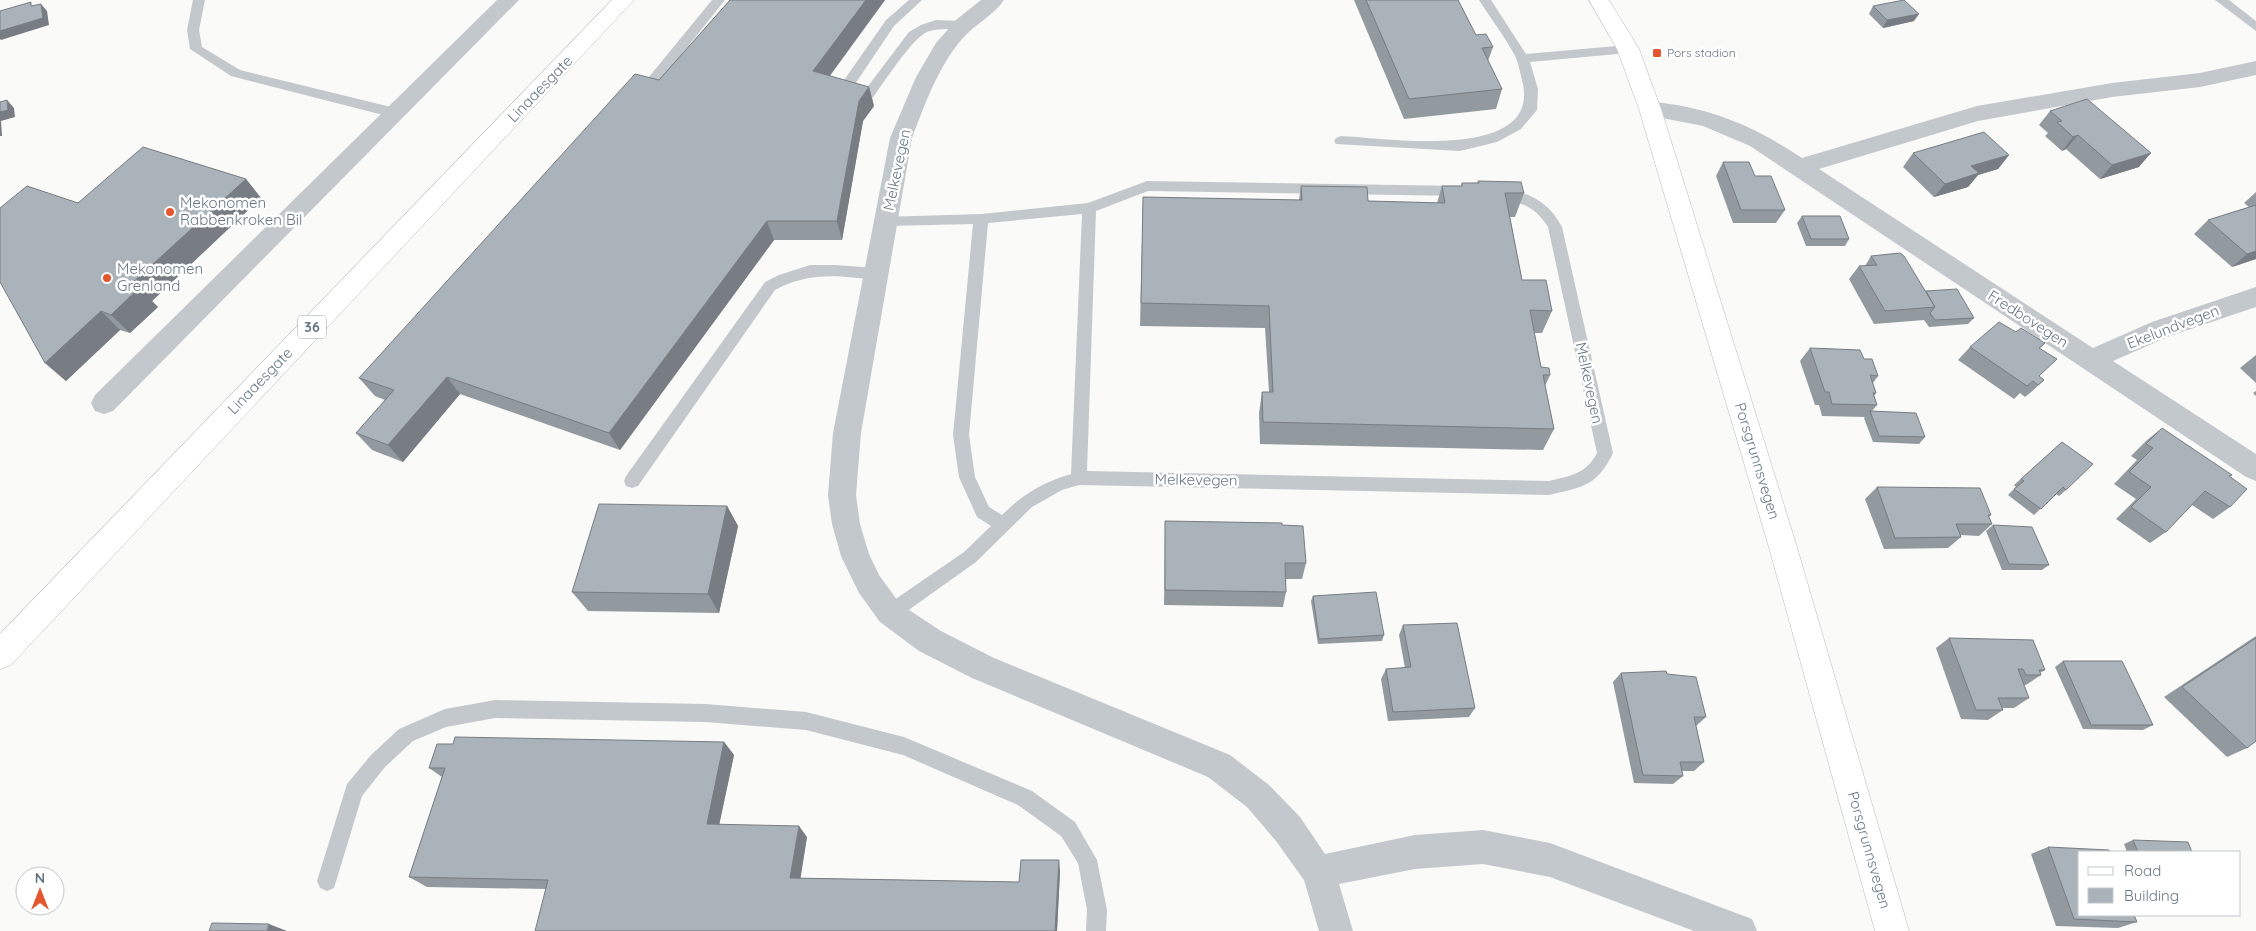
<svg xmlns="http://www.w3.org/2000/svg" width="2256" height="931" font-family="Quicksand,sans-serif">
<rect width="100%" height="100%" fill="#fafaf8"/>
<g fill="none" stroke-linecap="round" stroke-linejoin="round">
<defs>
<polygon id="secondary" points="1589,0 1609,0 1639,49 1661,109 1796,544 1909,931 1875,931 1768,544 1639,109 1617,49"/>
<polygon id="highway" points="612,0 634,0 11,665 0,669 0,634"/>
</defs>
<use href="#secondary" stroke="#b3babf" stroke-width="1"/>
<use href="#highway" stroke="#b4b9bd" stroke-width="1"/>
<g fill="#c3c8cc" fill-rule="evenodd">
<polygon points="193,0 205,0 199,30 202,47 240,70 395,108 402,113 395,118 231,76 190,49 187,30"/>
<polygon points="712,0 725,0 645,100 635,100 633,97 635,94"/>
<polygon points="909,0 922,0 894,26 843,102 833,102 831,99 833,96 886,20"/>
<path d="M1479,0H1491L1526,54L1628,45L1634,49L1628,53L1530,62L1538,89L1537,110L1521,129L1497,142L1460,151L1336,144L1334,141L1336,138L1341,136C1386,138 1544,163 1522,80C1520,73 1519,65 1516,58C1506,38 1491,19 1479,0Z"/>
<polygon points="2215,0 2229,0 2256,21 2256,31"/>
<path d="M936,20L963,21L969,25C963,32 937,26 925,33C909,42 876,94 863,112H853L851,109L853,106L909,32L921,25Z"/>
<path d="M1147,181L1463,186L1470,191L1463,196L1148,191L1096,211L1087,471L1549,481C1570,476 1586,474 1597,453L1548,227C1533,204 1522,204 1497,197L1495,193L1502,188C1530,193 1548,201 1562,227L1613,453C1597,486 1583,487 1549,495L1079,485L1062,490L1032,507L976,562L896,619L890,621L884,619L881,613L884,607L964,552L991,526L977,517L959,477L953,435L973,224L887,226L880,221L882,217L981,214L1088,203ZM1082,214L1071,474C1043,482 1022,495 1002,515L989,507L975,477L969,435L988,223Z"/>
<path d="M810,265H835L877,268L882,270L884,274L882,278L877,280C838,276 811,271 775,290L638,486L632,488L626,486L624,481L626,476L765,282L779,275Z"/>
<polygon points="495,700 705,704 806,712 904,737 1032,791 1075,822 1097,860 1107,910 1106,931 1086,931 1087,910 1078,863 1061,836 1018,805 903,755 806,730 705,722 495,718 446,727 413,741 385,767 362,796 334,888 327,891 320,888 317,881 347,784 371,755 399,729 445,709"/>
</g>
<g fill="#c3c8cc" fill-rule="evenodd">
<polygon points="497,0 519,0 113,411 104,414 95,411 91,403 95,395"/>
<path d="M981,0H1004C994,15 974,25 962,39C938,67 925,104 912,138L861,433L856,495L860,524L869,554L879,575L900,604L941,631L994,658L1230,755L1269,785L1300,817L1325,854L1415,835L1483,830L1550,843L1752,919L1757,931H1694L1550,877L1483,864L1415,869L1339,884L1353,931H1319L1304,880L1276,841L1247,807L1208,777L972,678L919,651L880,622L859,593L841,556L832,524L828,495L833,433L890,138L916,77L936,43L957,19Z"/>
<path d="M2256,61V75L2200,87L2112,97L1978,121L1819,169L2093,348L2152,322L2256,287V307L2170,336L2113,361L2256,454V481L2246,477L1750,146L1703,126L1642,114L1639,109L1642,104C1654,100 1665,104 1677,105C1726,114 1761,131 1802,158L1977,106L2112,83L2200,73Z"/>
</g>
<use href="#secondary" fill="#fff" fill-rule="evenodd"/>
<use href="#highway" fill="#fff" fill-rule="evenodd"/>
</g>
<g fill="#929a9f">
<polygon points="730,0 885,0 830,76 869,87 874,106 863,121 842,240 774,240 620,450 460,394 403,462 372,450 356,433 385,400 375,396 359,378 659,80"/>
<polygon points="1354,0 1458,0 1476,35 1493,47 1488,61 1502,89 1496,109 1404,119"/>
<polygon points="1873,6 1914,21 1883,28 1869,14"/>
<polygon points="2050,111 2139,167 2100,179 2066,149 2062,151 2045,136 2048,133 2039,125"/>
<polygon points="1913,153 2009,155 1998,169 1978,175 1968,187 1934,197 1903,167"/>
<polygon points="1723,162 1755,176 1785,210 1776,223 1733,223 1716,176"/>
<polygon points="246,179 261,198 152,301 158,307 130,333 120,330 66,381 45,363 78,203"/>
<polygon points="1478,181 1524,193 1515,217 1510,217 1522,280 1552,311 1542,333 1534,333 1541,367 1550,375 1545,386 1554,429 1543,450 1260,444 1259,413 1262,392 1269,392 1265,328 1140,326 1143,197 1299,200 1301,186 1368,201 1437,203 1442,186 1461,186 1462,183 1477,183"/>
<polygon points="2256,192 2256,259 2232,267 2194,234 2208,220 2249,207 2244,203"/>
<polygon points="1802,216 1849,239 1845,246 1806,246 1797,223"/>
<polygon points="1871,256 1926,291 1974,318 1968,324 1929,327 1924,320 1874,324 1849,279 1859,266 1865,266"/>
<polygon points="2016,332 2045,343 2040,348 2039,376 2044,380 2025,397 2020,393 2014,399 1958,360 1970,347"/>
<polygon points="1810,348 1878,376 1873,383 1876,393 1874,396 1877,405 1872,411 1925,437 1919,444 1873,442 1864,418 1865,417 1822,416 1819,405 1815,405 1800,361"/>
<polygon points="2256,355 2256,383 2240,368"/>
<polygon points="2256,391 2256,396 2253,393"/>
<polygon points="2162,428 2229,476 2230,507 2213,519 2192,505 2166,532 2150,543 2116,519 2136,499 2114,484 2137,460 2131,456 2147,440"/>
<polygon points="2062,442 2066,490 2059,496 2056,494 2034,515 2008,495 2016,487 2014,485"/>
<polygon points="1877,487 1991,515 1989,517 1992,524 1979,536 1961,535 1961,537 1948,548 1884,549 1865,499"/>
<polygon points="727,506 738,526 719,613 588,611 572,592"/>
<polygon points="1165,521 1282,525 1306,563 1302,579 1286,579 1286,592 1283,607 1164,605"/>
<polygon points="1993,525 2049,565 2042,570 2002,570 1986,531"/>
<polygon points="1313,596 1384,635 1382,641 1318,644 1311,601"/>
<polygon points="1403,625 1475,708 1469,717 1388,721 1381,679 1386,669 1405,668 1399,635"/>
<polygon points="2256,636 2256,741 2247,748 2227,757 2164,697"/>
<polygon points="1949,638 2045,670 2040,673 2041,675 2026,685 2024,685 2029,698 2014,708 2002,708 2003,710 1988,720 1961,719 1936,648"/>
<polygon points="2063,661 2153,725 2143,730 2083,729 2055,667"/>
<polygon points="1621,673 1667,674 1706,717 1696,726 1704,762 1694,771 1682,771 1683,776 1673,784 1634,783 1613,682"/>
<polygon points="724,742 734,755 719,825 807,837 800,878 1019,882 1060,871 1057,931 546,889 427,887 409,877 442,777 429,768"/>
<polygon points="2133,840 2192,852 2127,852 2124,844"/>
<polygon points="2048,847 2137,922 2118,928 2056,926 2031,854"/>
</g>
<g fill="#777d82">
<polygon points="866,0 885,0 818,91 813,71"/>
<polygon points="41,4 47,11 49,25 1,40 0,39 0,31"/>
<polygon points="1919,14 1914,21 1883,28 1887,20"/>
<polygon points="869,87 874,106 863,121 842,240 837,221 859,101"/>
<polygon points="7,100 14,108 15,117 1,121 2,136 0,136 0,112"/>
<polygon points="2078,135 2066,149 2062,151 2073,137"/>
<polygon points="2151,153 2139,167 2100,179 2112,165"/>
<polygon points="2009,155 1998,169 1978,175 1968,187 1934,197 1945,184 1971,166"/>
<polygon points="246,179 261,198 152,301 158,307 130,333 111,315 130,285"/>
<polygon points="767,221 774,240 620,450 609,433"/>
<polygon points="2256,251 2256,259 2232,267 2247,254"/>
<polygon points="101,311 120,330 66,381 45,363"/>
<polygon points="447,377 460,394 403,462 388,445"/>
<polygon points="2044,380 2031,392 2025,397 2038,385"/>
<polygon points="727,506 738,526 719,613 708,594"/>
<polygon points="724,742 734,755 717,835 707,824"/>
<polygon points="799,826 807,837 799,888 790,878"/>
<polygon points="1059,860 1060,871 1057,931 1055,931"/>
<polygon points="269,924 287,931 267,931"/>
</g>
<g fill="#aab3b9" stroke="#777d82">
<polygon points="730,0 866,0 813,71 869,87 859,101 837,221 767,221 609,433 447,377 388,445 356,433 394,390 359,378 635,74 659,80"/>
<polygon points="1366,0 1458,0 1476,35 1486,34 1493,47 1482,48 1502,89 1409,99"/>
<polygon points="1904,0 1919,14 1887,20 1873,6"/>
<polygon points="31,2 31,6 41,4 43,18 0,31 0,11"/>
<polygon points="2087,99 2151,153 2112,165 2078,135 2073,137 2057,122 2062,121 2050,111"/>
<polygon points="7,100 8,110 0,112 0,102"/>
<polygon points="1984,132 2009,155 1971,166 1979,173 1945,184 1913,153"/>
<polygon points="143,147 246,179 130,285 139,288 111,315 101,311 45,363 0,282 0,208 27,186 78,203"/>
<polygon points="1723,162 1749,162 1755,176 1771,176 1785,210 1741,210"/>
<polygon points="1478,181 1521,182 1524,193 1505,193 1522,280 1546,280 1552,311 1530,310 1541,367 1549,368 1550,375 1543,375 1554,429 1263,422 1262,392 1273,392 1269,306 1141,303 1143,197 1302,200 1301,186 1367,187 1368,201 1445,203 1442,186 1462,186 1462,183 1479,183"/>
<polygon points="2256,205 2256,251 2247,254 2208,220"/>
<polygon points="1802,216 1840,216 1849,239 1811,239"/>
<polygon points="1900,253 1904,256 1935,307 1885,311 1859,266 1877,265 1871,256"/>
<polygon points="1957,289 1974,318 1935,320 1930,313 1935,307 1926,291"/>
<polygon points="1999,322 2016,332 2021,328 2045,343 2039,348 2057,359 2039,376 2044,380 2038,385 2033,381 2027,386 1970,347"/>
<polygon points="1810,348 1860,350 1864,359 1872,359 1878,376 1870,375 1876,393 1873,393 1877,405 1832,404 1829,392 1825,392"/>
<polygon points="1870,411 1916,413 1925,437 1879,436"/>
<polygon points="2162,428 2232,475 2229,476 2247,489 2230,507 2205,491 2166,532 2131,507 2151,487 2129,472 2153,448 2146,444"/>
<polygon points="2062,442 2093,464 2066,490 2063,487 2041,509 2014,489 2024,481 2021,479"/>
<polygon points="1877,487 1980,488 1991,515 1988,515 1992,524 1956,524 1961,537 1895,538"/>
<polygon points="599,504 727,506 708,594 572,592"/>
<polygon points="1165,521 1282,523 1282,525 1303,526 1306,563 1285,563 1286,592 1165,590"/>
<polygon points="1993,525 2032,527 2049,565 2009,564"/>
<polygon points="1376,592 1384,635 1319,639 1313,596"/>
<polygon points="1457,623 1475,708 1393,712 1386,669 1411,667 1403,625"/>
<polygon points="1949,638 2033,640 2045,670 2039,670 2041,675 2026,675 2023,669 2018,669 2029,698 1998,698 2003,710 1976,710"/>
<polygon points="2256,638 2256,741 2247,748 2182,687"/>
<polygon points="2063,661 2122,661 2153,725 2091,725"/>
<polygon points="1666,671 1667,674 1696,677 1706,717 1694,717 1704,762 1680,762 1683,776 1643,775 1621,673"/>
<polygon points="455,737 724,742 707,824 799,826 790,878 1019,882 1021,860 1059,860 1055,931 535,931 548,880 409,877 445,768 429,768 437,744 453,744"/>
<polygon points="2133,840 2188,842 2192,852 2138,852"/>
<polygon points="2048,847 2109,850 2110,852 2080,852 2080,915 2134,915 2137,922 2074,919"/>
<polygon points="212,923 269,924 267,931 209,931"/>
</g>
<g fill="#e4572e" stroke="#fff" stroke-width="2">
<rect x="1652" y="48" width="10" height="10" rx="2.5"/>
<circle cx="170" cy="212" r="5"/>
<circle cx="107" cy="278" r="5"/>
</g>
<g text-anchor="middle" stroke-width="5" stroke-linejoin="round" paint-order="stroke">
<g font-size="12" fill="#657683" stroke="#fff" text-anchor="start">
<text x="1667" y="57">Pors stadion</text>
</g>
<rect fill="#fff" stroke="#939fa8" stroke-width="1" x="298" y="315.5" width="28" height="23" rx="4"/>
<g font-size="14" font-weight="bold" fill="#657683">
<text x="312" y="332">36</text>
</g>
<g font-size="15" fill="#657683" stroke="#fff">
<text transform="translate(540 89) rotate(-46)" y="5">Linaaesgate</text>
<text transform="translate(897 170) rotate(-78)" y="5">Melkevegen</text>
<text transform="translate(2028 319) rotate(33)" y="5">Fredbovegen</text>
<text transform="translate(2173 327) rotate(-21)" y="5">Ekelundvegen</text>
<text transform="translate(260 381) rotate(-46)" y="5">Linaaesgate</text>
<text transform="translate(1589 383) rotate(78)" y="5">Melkevegen</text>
<text transform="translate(1757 461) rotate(73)" y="5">Porsgrunnsvegen</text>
<text transform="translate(1196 480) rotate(1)" y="5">Melkevegen</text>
<text transform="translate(1869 850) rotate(74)" y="5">Porsgrunnsvegen</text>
</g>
<g font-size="15" fill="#657683" stroke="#fff" text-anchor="start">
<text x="180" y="208">Mekonomen<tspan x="180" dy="17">Rabbenkroken Bil</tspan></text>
<text x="117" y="274">Mekonomen<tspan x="117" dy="17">Grenland</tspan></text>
</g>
</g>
<rect x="2078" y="851" width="162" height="65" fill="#ffffff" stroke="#c1c8cd"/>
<rect x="2088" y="867" width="25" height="8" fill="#ffffff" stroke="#c1c8cd"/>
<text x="2124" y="876" font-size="15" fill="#657683">Road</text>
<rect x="2088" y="888" width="25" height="15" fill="#aab3b9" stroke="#c1c8cd"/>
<text x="2124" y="901" font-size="15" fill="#657683">Building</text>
<g transform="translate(40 891)"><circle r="24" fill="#ffffff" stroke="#c1c8cd"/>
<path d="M0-4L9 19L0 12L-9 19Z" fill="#e4572e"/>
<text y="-8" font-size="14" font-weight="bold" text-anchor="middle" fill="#657683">N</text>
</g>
</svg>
